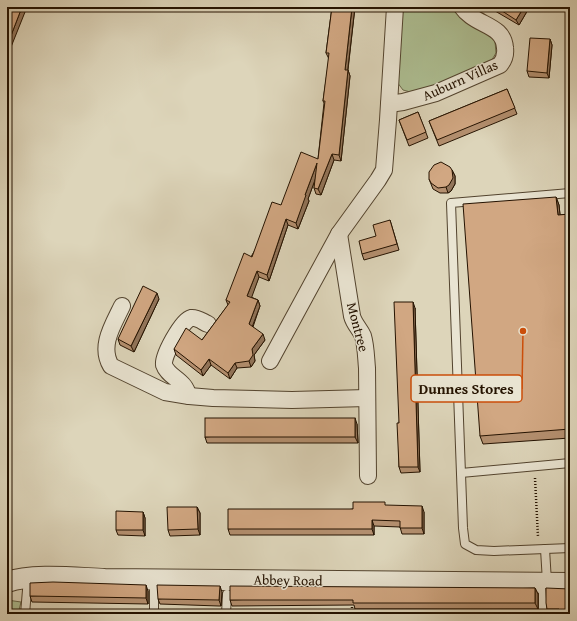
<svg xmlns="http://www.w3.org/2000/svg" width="577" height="621" font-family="'Gentium Book Plus',serif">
<rect width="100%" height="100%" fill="#ddd5ba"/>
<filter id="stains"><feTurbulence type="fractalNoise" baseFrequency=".005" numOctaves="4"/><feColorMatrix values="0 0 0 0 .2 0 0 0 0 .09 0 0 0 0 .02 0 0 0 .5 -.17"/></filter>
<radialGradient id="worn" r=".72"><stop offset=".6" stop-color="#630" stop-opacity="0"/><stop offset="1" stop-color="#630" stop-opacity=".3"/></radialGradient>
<g fill="#adbe92" stroke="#686849">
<polygon points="402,7 451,7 460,16 492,37 495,41 496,53 490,63 414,93 403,90 397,82"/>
<polygon points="7,600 21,602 18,614 7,614"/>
</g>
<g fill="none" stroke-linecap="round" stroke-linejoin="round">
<defs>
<g id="service">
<polyline points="570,193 451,203 463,528 465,544 476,550 494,551 570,548"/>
<polyline points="461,473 570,463"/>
<polyline points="545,549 547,582"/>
<polyline points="25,614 28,578"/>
<polyline points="154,614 154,580"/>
<polyline points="226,614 227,594"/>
<polyline points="543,614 543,583"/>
</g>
<g id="minor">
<path d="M389,104L403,102L436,93L500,65C504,60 506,55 505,48C504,28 484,26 471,16C467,13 464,10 462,7"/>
<path d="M339,234L352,316C354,324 360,329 363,336C366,346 366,358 367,368L368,476"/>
<path d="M122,306C113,325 99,346 111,366L165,392L189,396L213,398L292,400L367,398"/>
<polyline points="270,361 339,234 378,180 384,170 388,120 395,7"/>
<path d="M189,396C187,392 186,388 183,385C177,378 167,374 164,365C162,357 182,320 191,318C197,317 203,322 208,324"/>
</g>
<path id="tertiary" d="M7,582C33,573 77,578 105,579L570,583"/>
</defs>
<use href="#service" stroke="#52432e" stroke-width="10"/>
<use href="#minor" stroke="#52432e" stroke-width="18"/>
<use href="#tertiary" stroke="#52432e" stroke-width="22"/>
<g stroke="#241200" stroke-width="2.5" stroke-dasharray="1 2" stroke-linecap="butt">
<polyline points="535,478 538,537"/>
<polyline points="352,614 352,603"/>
</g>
<use href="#service" stroke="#e9e4d2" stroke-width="8"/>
<use href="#minor" stroke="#e9e4d2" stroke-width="16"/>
<use href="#tertiary" stroke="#e9e4d2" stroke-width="20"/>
</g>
<g fill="#b49070" stroke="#241200">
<polygon points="332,7 355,7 348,70 350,76 341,161 334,160 321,195 316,194 314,188 315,180 308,199 309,201 298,229 288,225 269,281 259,277 251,297 258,300 260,306 253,327 265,340 254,355 255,361 251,367 237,368 230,379 211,365 203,376 176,355 174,349 202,340 228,305 226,300 281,205 318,159 324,103 323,101 329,59 326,53"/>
<polygon points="490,7 529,7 529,8 519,25 490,8"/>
<polygon points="550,39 552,45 549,78 529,77 527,71"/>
<polygon points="507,89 517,114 439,146 429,121"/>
<polygon points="418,112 428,138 409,146 399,120"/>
<polygon points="452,170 455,176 455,184 451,191 448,193 440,193 433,189 429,179"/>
<polygon points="556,197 559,205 560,215 570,214 570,438 483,444 480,436"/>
<polygon points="390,220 399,250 364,260 362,254"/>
<polygon points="159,299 134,352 120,345 118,339"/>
<polygon points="415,308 420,472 401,473 399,467 399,423"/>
<polygon points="357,424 358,443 207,443 205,437"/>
<polygon points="197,507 200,513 200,535 170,536 168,530"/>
<polygon points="353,509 424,512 424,534 402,534 400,527 374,526 374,535 230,535 228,529"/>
<polygon points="143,512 145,518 145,536 118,535 116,530"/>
<polygon points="535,588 538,594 538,609 355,609 354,605 232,606 230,600"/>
<polygon points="546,588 570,614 549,614 547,609"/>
<polygon points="148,591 148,604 32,602 30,596"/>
<polygon points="222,592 221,606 219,606 160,604 158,599"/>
</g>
<g fill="#92755b" stroke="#241200">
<polygon points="22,7 27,7 7,57 7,46"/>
<polygon points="352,7 355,7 347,76 345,70"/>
<polygon points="524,7 529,7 529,8 519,25 516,20"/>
<polygon points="550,39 552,45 549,78 547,73"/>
<polygon points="348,70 350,76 341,161 339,155"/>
<polygon points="332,154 334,160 321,195 318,189"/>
<polygon points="317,163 319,169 308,199 309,201 298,229 296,223 305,195"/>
<polygon points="452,170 455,176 455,184 451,191 448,193 446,187"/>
<polygon points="556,197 559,205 561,224 558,215"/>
<polygon points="286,219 288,225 269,281 267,275"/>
<polygon points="257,271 259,277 250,302 247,296"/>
<polygon points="157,293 159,299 134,352 131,346"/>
<polygon points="258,300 260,306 251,330 249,324"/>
<polygon points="413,302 415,308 420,472 418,467"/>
<polygon points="263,334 265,340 254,355 255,361 251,367 249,361 252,349"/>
<polygon points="209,359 211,365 203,376 201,370"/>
<polygon points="235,363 237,368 230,379 228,373"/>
<polygon points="355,418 357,424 358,443 355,437"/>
<polygon points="422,506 424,512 424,534 422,528"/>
<polygon points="197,507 200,513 200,535 198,529"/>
<polygon points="143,512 145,518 145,536 143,530"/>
<polygon points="372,520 374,526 374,535 372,529"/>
<polygon points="146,585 148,591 148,604 146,598"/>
<polygon points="220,586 222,592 221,606 219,600"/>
<polygon points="535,588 538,594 538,609 535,603"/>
</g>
<g fill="#d1a782" stroke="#241200">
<polygon points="7,7 22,7 7,46"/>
<polygon points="332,7 352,7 345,70 348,70 339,155 332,154 318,189 314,188 317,163 305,195 306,195 296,223 286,219 267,275 257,271 247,296 258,300 249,324 263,334 252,349 253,355 249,361 235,363 228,373 209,359 201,370 174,349 186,328 202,340 230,302 226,300 244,253 252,257 272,202 281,205 301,152 318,159 325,101 323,101 329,53 326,53"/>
<polygon points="496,7 524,7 516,20"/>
<polygon points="530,38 550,39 547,73 527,71"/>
<polygon points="507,89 515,108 437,140 429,121"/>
<polygon points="418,112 426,132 407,140 399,120"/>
<polygon points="441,162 450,167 452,170 453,178 449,185 446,187 438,188 431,183 429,179 429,172 434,165"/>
<polygon points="556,197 558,215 570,214 570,429 480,436 463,204"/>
<polygon points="390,220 397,244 362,254 359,241 376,236 373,225"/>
<polygon points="143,286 157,293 131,346 118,339"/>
<polygon points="394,302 413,302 418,467 399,467 397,423 399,423"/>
<rect x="205" y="418" width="150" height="19"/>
<polygon points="353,502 385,502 385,505 422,506 422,528 400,528 400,521 372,520 372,529 228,529 228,509 353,509"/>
<polygon points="167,507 197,507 198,529 168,530"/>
<polygon points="116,511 143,512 143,530 116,530"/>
<polygon points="53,582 146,585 146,598 30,596 30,583"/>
<polygon points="157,585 220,586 219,600 158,599"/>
<polygon points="230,586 535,588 535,603 353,603 353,600 230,600"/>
<polygon points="546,588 570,589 570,614 559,614 559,609 547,609 546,603"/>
</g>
<g text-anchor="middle" stroke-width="3" stroke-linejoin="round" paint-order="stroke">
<g font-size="14" fill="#241200" stroke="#e9e4d2">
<text transform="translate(460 80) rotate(-24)" y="5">Auburn Villas</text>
<text transform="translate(358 327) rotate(75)" y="5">Montree</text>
<text transform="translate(288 580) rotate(1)" y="5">Abbey Road</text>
</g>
</g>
<path fill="none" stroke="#cb4e0a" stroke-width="1.5" d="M523 331L522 389"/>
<circle fill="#cb4e0a" stroke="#e9e4d2" stroke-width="1.5" cx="523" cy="331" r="4"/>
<rect fill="#e9e4d2" stroke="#cb4e0a" stroke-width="1.5" x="411" y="375" width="111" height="27" rx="4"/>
<g font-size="15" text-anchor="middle" font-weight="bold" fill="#241200">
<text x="466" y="394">Dunnes Stores</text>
</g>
<rect width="577" height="621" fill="none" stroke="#ddd5ba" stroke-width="24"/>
<rect x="8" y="8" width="561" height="605" fill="none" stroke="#241200" stroke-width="2"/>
<rect x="12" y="12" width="553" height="597" fill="none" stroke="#241200"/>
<rect width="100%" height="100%" filter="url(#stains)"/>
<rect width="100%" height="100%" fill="url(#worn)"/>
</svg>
